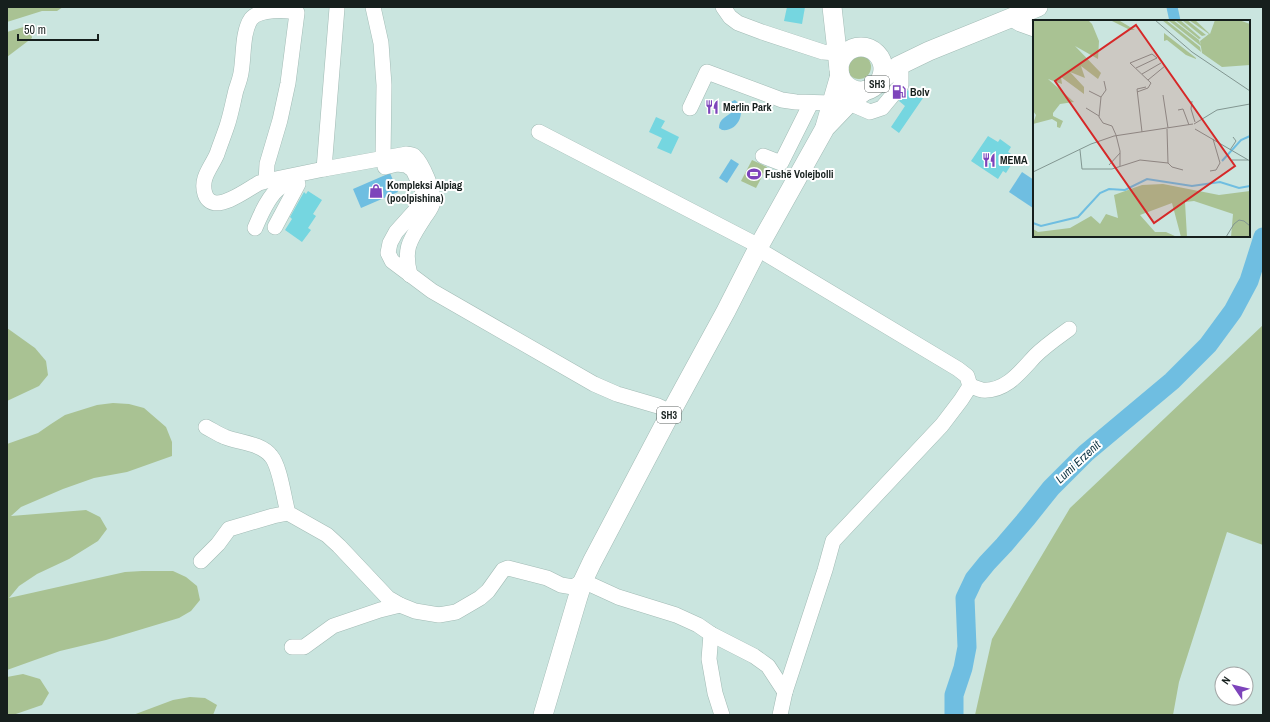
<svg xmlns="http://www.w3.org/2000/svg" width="1270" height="722" font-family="'Archivo Narrow',sans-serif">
<rect width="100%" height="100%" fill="#cae5df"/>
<g fill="#a9c293">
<polygon points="7,7 63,7 57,11 42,11 7,22"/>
<polygon points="30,25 32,38 7,57 7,32"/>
<circle cx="859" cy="67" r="12"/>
<polygon points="752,160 767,167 756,188 741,181"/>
<polygon points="1263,325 1263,545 1227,532 1179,682 1173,715 975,715 992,639 1070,508"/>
<polygon points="7,328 35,348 46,361 48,375 39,386 7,401"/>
<polygon points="113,403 129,404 144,408 166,427 172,442 172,456 127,472 94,478 63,489 21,507 11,516 86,510 100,517 107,529 98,541 69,559 37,574 19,586 9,598 125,572 142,571 173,571 186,577 197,586 200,600 191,611 179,618 106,640 60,651 7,670 7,444 38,433 51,424 65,415 97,405"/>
<polygon points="23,674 40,679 49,693 42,705 13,715 7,715 7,677"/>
<polygon points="190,697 205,698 217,705 213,715 133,715 173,700"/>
</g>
<g fill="#6fbee1">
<path d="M735,100C748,111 738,132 722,130L719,128C719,120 725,117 731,113L728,108V103Z"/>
<polygon points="731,159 739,164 727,183 719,178"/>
<polygon points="1022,172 1034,180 1033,208 1009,192"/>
<polygon points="390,173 398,192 361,208 353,189"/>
</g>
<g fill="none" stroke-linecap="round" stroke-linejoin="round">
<polyline stroke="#6fbee1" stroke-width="11" points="1172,7 1175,21"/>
<polyline stroke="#6fbee1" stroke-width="19" points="954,715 954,695 963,668 967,647 965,598 974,579 987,563 1004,545 1027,518 1051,488 1086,453 1172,381 1208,345 1233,311 1249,281 1263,237"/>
</g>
<g fill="#75d6e0">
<polygon points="787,7 805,7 802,24 784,21"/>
<polygon points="908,90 914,95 915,93 923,98 899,133 891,127 905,106 899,101"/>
<polygon points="656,117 665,121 661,128 679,137 671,154 657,148 662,138 649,132"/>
<polygon points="988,136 998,142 1000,139 1011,147 1008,152 1013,155 1008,163 1011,165 1006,173 1003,171 998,179 971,161"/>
<polygon points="308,191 322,200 313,214 316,216 308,228 311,230 302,242 285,230 292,219 290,217 304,192 306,194"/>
</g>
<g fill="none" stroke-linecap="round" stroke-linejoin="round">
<defs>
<g id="minor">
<polyline points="373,7 381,43 384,85 383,159"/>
<polyline points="723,7 730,17 738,23 762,32 823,52 837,53"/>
<polyline points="1010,18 1020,24 1034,29"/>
<polyline points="849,103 870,112 882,108 901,85 901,73 898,66"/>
<polyline points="690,108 707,72 782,100 796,102 831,103"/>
<polyline points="539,132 759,246"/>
<polyline points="763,156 781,163 811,103"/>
<polyline points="385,167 397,164 406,165 413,170 424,193 422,203 396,232 390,243 388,253 392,261 432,291 594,384 617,394 658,406 671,412"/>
<polyline points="324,169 337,8"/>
<path d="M266,181L267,164L280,120L288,83L297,13C287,9 259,9 251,19C242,32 244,57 241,73C240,79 238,84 236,90C233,102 231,114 227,126C224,135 220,145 217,154C211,168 200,178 205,194C206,197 207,199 210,201C222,209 248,189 259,183L266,181L324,169L407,154C410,155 413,154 415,157C422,163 435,193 433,202C432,208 427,213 424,218C410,240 403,248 410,275"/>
<polyline points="275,227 298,184"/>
<path d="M255,228C260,216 269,194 281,187C285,185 292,185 297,184"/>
<polyline points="758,249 958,369 967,376 970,386 961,400 942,425 833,541 825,570 785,692 780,715"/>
<path d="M970,386C974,387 978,389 982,390C1006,392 1021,371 1035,356C1045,346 1058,337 1069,329"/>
<path d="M206,427C212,430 218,434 225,437C240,443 261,443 271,456C280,466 284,499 288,513L327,535L339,546L388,598L400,605L415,611L439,615L456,612L480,598L488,591L503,570L508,568L547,578L561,585L573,587L583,581L618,597L676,615L698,625L711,634L754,656L768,666L785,692"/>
<polyline points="201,561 218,544 229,529 273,516 288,513"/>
<polyline points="711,634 709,659 715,693 722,715"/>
<polyline points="292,647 304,647 333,626 380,610 400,605"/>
</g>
<g id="major">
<polyline points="832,7 839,69"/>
<circle cx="861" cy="69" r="22"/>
<polyline points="880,81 898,66 929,51 1038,7"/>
<polyline points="825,127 840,75"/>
<polyline points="543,715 577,600 583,581 592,562 671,412 726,311 759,246 825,128 849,103 866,90"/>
</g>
</defs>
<use href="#minor" stroke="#a2bbb5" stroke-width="16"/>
<use href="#major" stroke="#a2bbb5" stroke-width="20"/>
<use href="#minor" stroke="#fff" stroke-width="15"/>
<use href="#major" stroke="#fff" stroke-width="19"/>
</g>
<defs>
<symbol id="fuel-bare" viewBox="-9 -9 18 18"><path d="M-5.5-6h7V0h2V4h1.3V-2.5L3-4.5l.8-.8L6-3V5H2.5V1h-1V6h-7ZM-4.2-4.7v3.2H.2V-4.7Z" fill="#7d44bb" stroke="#fff" stroke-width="2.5" paint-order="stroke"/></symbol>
<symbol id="restaurant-bare" viewBox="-9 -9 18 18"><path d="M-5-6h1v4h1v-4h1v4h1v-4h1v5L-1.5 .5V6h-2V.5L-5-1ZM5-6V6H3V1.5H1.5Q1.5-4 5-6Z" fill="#7d44bb" stroke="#fff" stroke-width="2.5" paint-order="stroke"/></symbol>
<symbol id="stadium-bare" viewBox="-9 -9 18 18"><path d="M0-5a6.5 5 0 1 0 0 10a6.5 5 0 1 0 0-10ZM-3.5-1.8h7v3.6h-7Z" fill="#7d44bb" stroke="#fff" stroke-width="2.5" paint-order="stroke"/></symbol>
<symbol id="shop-bare" viewBox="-9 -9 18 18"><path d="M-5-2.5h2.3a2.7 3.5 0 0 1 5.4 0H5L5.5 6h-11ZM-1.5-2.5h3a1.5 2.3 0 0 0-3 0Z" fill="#7d44bb" stroke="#fff" stroke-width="2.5" paint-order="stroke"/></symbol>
</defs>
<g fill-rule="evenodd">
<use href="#fuel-bare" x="889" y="82" width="20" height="20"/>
<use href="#restaurant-bare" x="702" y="97" width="20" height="20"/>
<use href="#restaurant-bare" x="979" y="150" width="20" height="20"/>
<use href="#stadium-bare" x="744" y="164" width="20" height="20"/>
<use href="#shop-bare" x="366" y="181" width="20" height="20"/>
</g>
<g text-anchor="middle" stroke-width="4" stroke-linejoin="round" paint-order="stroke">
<g fill="#fff" stroke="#5c6261" stroke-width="1">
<rect x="865" y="76" width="24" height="16" rx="3"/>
<rect x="657" y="407" width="24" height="16" rx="3"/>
</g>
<g font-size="10" font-weight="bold" fill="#161f1d">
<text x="877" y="88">SH3</text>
<text x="669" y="419">SH3</text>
</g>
<g font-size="11" font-weight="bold" fill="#161f1d" stroke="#fff" text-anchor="start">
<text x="910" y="96">Bolv</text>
<text x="723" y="111">Merlin Park</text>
<text x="1000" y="164">MEMA</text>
<text x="765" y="178">Fushë Volejbolli</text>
<text x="387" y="189">Kompleksi Alpiag<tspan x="387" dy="13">(poolpishina)</tspan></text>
</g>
<g font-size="12" font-style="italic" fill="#103544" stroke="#fff">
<text transform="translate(1078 462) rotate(-43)" y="4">Lumi Erzenit</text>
</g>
</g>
<g transform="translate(1033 20)">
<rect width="217" height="217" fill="#cae5df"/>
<path d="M0,0H55L59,4L66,21L65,39L42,26L68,53L65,59L48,46L52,58L37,52L51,67V74L28,57L29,64L15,59L41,82L27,84L20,93V96L30,101L27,108L24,107V102L19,99L0,104L3,95L0,91ZM77,0L87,1L102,10H97ZM129,0H133L167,27L168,32ZM135,0H140L166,20L168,26ZM142,0H147L168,18L166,19ZM149,0H154L173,15L169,16ZM156,0H162L177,14L182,0H206L217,4V45L189,47L169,33L167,21L176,14ZM131,13L163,38V39L153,35L134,20L131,21ZM130,164L186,175L217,171V217H198L200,194L161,181L152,182L154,217H148L139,183L107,195L122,212H133L144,217H0V209L5,212L37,208L58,196L67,204L73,194L85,198L81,175L109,165Z" fill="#a9c293"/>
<path fill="none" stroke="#6fbee1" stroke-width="2" d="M189,141L208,120L217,116M0,203L8,206L45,197L67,173L76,169L92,170L114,159L159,166L187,162L206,168L217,166"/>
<path fill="none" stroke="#829691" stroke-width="1" d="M122,0L159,32L217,71M103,48L124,38L119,34L97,43L118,63L115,68L104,72M109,54L128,43M115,60L132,46M71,61L73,70L68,77L66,97L70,103L79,106L83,115L87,131V146M56,71L68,77M130,75L135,108M159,81L158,89L162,102M53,88L66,96M145,90L150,89L156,105M161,104L184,90L217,84M162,109L217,141M109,112L104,69L113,67M47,130L49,149H79L107,140L135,143L134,109M197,130L203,121L200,117M199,140H215M135,143L139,147L150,150M76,145L87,133M177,151L183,150L187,143L180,119M0,152L58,124L81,116L160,104M193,217L201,204L206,200L211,201L217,206"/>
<path fill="#d62828" fill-opacity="0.15" stroke="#d62828" stroke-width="2" d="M103,5L202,146L121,203L22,61Z"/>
<rect width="217" height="217" fill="none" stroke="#161f1d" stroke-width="2"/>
</g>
<rect width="1270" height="722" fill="none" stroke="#161f1d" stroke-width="16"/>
<g transform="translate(1234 686) rotate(305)"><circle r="19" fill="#ffffff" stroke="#a2a5a5"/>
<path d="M0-3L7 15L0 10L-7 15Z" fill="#7d44bb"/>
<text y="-6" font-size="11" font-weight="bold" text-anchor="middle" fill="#161f1d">N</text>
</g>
<path d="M18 34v6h80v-6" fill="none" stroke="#161f1d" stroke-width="2"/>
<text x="24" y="34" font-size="12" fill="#161f1d" stroke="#ffffff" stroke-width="3" paint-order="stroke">50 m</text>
</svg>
